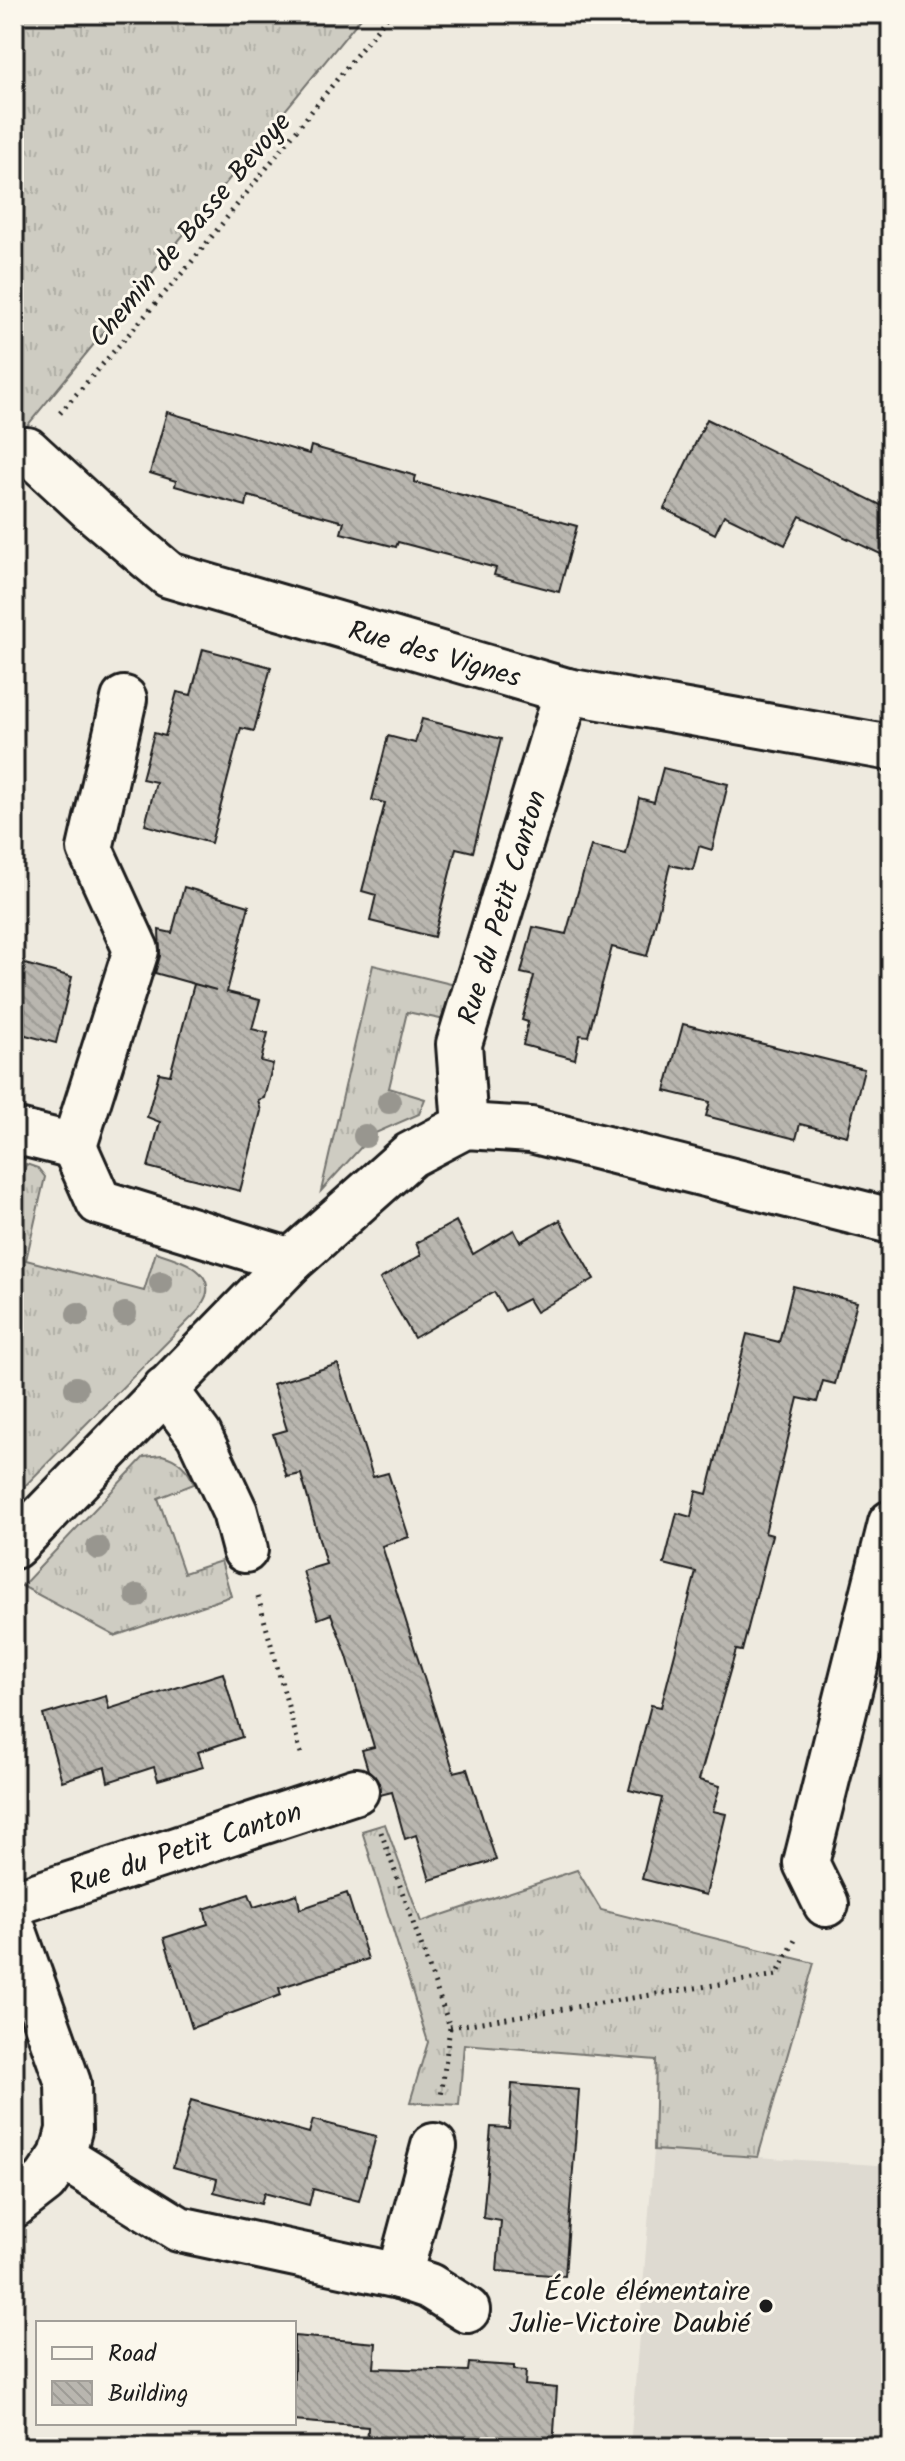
<svg xmlns="http://www.w3.org/2000/svg" width="905" height="2461" font-family="Kalam,sans-serif">
<defs>
<pattern id="grass-tufts" width="24" height="20" patternUnits="userSpaceOnUse" patternTransform="scale(2)"><rect width="24" height="20" fill="#ceccc2"/><path d="M3 7l-1-3M5 7V3M7 7l1-3M15 17l-1-3M17 17v-4M19 17l1-3" fill="none" stroke="#b0afa6"/></pattern>
<pattern id="building-back-hatch" width="6" height="6" patternUnits="userSpaceOnUse" patternTransform="scale(2)"><rect width="6" height="6" fill="#b9b6af"/><path d="M-1 5l2 2M0 0l6 6M5-1l2 2" fill="none" stroke="#9e9c96"/></pattern>
</defs>
<rect width="100%" height="100%" fill="#eeeadf"/>
<filter id="ink" filterUnits="userSpaceOnUse"><feTurbulence type="fractalNoise" baseFrequency=".0125" numOctaves="2"/><feDisplacementMap in="SourceGraphic" scale="16" xChannelSelector="R" yChannelSelector="G"/><feConvolveMatrix kernelMatrix="1 2 1 2 8 2 1 2 1" color-interpolation-filters="sRGB"/></filter>
<g filter="url(#ink)">
<polygon fill="#dedad1" points="654,2150 891,2166 891,2447 630,2447"/>
<g fill="url(#grass-tufts)" stroke="#75746f" stroke-width="2">
<polygon points="14,14 364,14 14,442"/>
<polygon points="373,965 455,985 445,1020 407,1012 389,1088 425,1099 419,1114 373,1134 321,1191"/>
<path d="M26,1164L38,1168L45,1177L26,1260L144,1291L156,1252C174,1258 211,1267 207,1293C206,1298 201,1305 199,1310L19,1492L14,1488V1210Z"/>
<path d="M162,1455C178,1459 188,1468 194,1484L158,1498L184,1573L221,1561L231,1596L115,1636L22,1586L144,1457Z"/>
<polygon points="385,1824 421,1922 577,1870 601,1910 814,1963 758,2157 654,2150 656,2060 464,2044 459,2105 410,2102 428,2042 362,1831"/>
</g>
<g fill="url(#building-back-hatch)" stroke="#1c1c1c" stroke-width="2">
<polygon points="167,412 309,454 311,446 416,476 414,482 577,526 559,592 494,575 496,568 398,542 396,547 341,533 344,522 248,496 246,506 175,486 176,481 150,473"/>
<polygon points="707,419 891,510 891,559 800,516 785,545 724,515 715,534 664,509"/>
<polygon points="203,649 271,667 254,731 241,728 211,843 145,825 156,782 142,779 154,733 165,736 177,692 191,695"/>
<polygon points="422,719 501,739 473,852 456,848 434,937 370,921 376,895 362,891 385,803 372,800 388,736 415,743"/>
<polygon points="663,768 728,784 712,850 699,846 693,870 670,865 647,956 612,947 588,1036 580,1035 575,1059 523,1045 528,1022 522,1020 534,976 521,973 533,927 566,934 591,846 626,854 639,798 654,802"/>
<polygon points="184,887 249,906 227,992 260,1000 252,1029 268,1033 261,1061 273,1064 264,1098 258,1100 261,1111 240,1191 148,1167 160,1122 147,1117 159,1073 170,1075 194,984 216,990 155,973 160,956 159,930 172,933"/>
<polygon points="14,961 72,977 56,1043 14,1032"/>
<polygon points="683,1024 864,1069 847,1136 800,1124 796,1139 706,1116 710,1102 665,1091"/>
<polygon points="560,1220 594,1279 536,1312 528,1299 505,1311 494,1292 414,1338 380,1279 421,1255 416,1243 456,1221 473,1254 514,1230 520,1242"/>
<polygon points="793,1286 857,1302 835,1384 823,1381 817,1402 798,1398 765,1533 772,1535 742,1651 736,1650 699,1780 720,1786 713,1811 726,1814 706,1895 642,1879 662,1798 629,1790 651,1705 661,1707 696,1572 664,1564 677,1513 691,1517 696,1491 707,1494 747,1334 779,1342"/>
<polygon points="338,1364 373,1477 388,1473 409,1537 382,1546 454,1772 467,1769 496,1860 430,1880 416,1835 405,1839 392,1792 380,1795 379,1783 368,1770 362,1750 374,1747 347,1656 331,1614 318,1619 303,1571 326,1564 301,1474 287,1477 273,1434 287,1430 273,1384"/>
<polygon points="223,1673 242,1737 198,1752 203,1767 158,1780 154,1767 108,1782 105,1767 62,1781 43,1715 106,1696 109,1709"/>
<polygon points="347,1893 368,1959 279,1988 281,1995 192,2028 164,1938 208,1924 204,1909 249,1894 254,1907 297,1894 300,1909"/>
<polygon points="512,2084 579,2090 565,2276 497,2271 501,2221 483,2218 491,2127 509,2128"/>
<polygon points="191,2100 309,2133 313,2120 376,2136 359,2201 313,2189 309,2205 264,2193 261,2204 214,2192 217,2179 173,2167"/>
<polygon points="294,2336 376,2343 374,2368 468,2371 469,2363 514,2366 514,2370 526,2371 525,2385 557,2388 553,2447 367,2447 368,2427 294,2421"/>
</g>
<g fill="none" stroke-linecap="round" stroke-linejoin="round">
<defs>
<g id="minor">
<polyline points="27,450 92,510 169,575 567,691 891,748"/>
<polyline points="124,699 90,849 136,950 74,1146 99,1202 291,1261"/>
<polyline points="465,1126 459,1044 567,691"/>
<polyline points="14,1131 74,1146"/>
<polyline points="165,1389 199,1435 235,1512 245,1550"/>
<polyline points="14,1546 291,1261 410,1155 465,1126 531,1130 891,1221"/>
<polyline points="14,1903 356,1791"/>
<polyline points="826,1904 806,1863 891,1523"/>
<polyline points="14,1931 68,2083 69,2130 62,2156 45,2181 14,2205"/>
<polyline points="62,2156 179,2229 399,2276 429,2286 467,2310"/>
<polyline points="399,2276 434,2146"/>
</g>
</defs>
<use href="#minor" stroke="#1c1c1c" stroke-width="50"/>
<g stroke="#1c1c1c" stroke-width="5" stroke-dasharray="2 6" stroke-linecap="butt">
<polyline points="60,413 190,264 389,14"/>
<polyline points="258,1597 302,1757"/>
<polyline points="381,1832 450,2027 441,2097"/>
<polyline points="450,2027 777,1975 795,1940"/>
</g>
<use href="#minor" stroke="#fbf7ec" stroke-width="44"/>
</g>
<g fill="#98968f">
<circle cx="389" cy="1102" r="12"/>
<circle cx="365" cy="1136" r="12"/>
<circle cx="161" cy="1283" r="12"/>
<circle cx="78" cy="1314" r="12"/>
<circle cx="125" cy="1314" r="12"/>
<circle cx="76" cy="1388" r="12"/>
<circle cx="98" cy="1548" r="12"/>
<circle cx="137" cy="1596" r="12"/>
</g>
</g>
<circle fill="#1c1c1c" stroke="#fbf7ec" stroke-width="3" cx="766" cy="2306" r="8"/>
<g text-anchor="middle" stroke-width="6" stroke-linejoin="round" paint-order="stroke">
<g font-size="28" fill="#1c1c1c" stroke="#fbf7ec">
<text transform="translate(189 229) rotate(-50)" y="10">Chemin de Basse Bevoye</text>
<text transform="translate(435 653) rotate(16)" y="10">Rue des Vignes</text>
<text transform="translate(501 907) rotate(-73)" y="10">Rue du Petit Canton</text>
<text transform="translate(185 1847) rotate(-18)" y="10">Rue du Petit Canton</text>
</g>
<g font-size="28" fill="#1c1c1c" stroke="#fbf7ec" text-anchor="end">
<text x="750" y="2300">École élémentaire<tspan x="750" dy="32">Julie-Victoire Daubié</tspan></text>
</g>
</g>
<rect width="905" height="2461" fill="none" stroke="#fbf7ec" stroke-width="48"/>
<rect x="24" y="24" width="857" height="2413" fill="none" stroke="#1c1c1c" stroke-width="3" filter="url(#ink)"/>
<rect x="36" y="2321" width="260" height="104" fill="#fbf7ec" stroke="#a29f99" stroke-width="2"/>
<rect x="52" y="2347" width="40" height="12" fill="#fbf7ec" stroke="#a29f99" stroke-width="2"/>
<text x="108" y="2361" font-size="24" fill="#1c1c1c">Road</text>
<rect x="52" y="2381" width="40" height="24" fill="url(#building-back-hatch)" stroke="#a29f99" stroke-width="2"/>
<text x="108" y="2401" font-size="24" fill="#1c1c1c">Building</text>
</svg>
